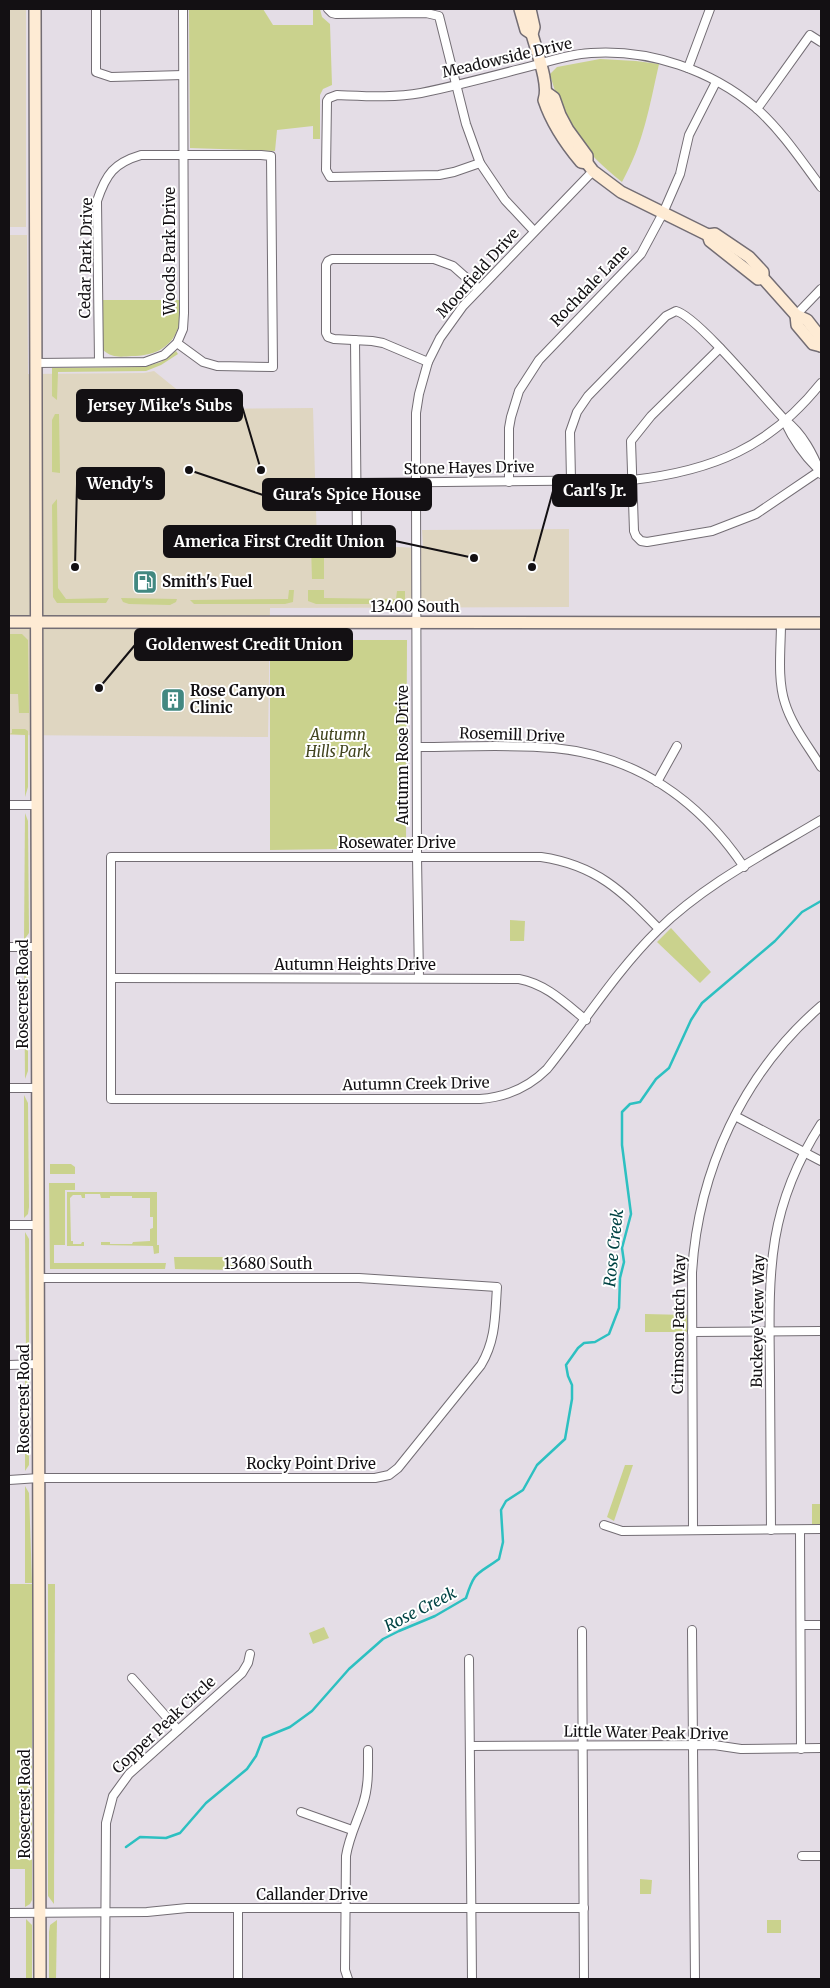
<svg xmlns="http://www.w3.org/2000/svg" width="830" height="1988" font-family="Merriweather,serif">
<rect width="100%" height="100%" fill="#e4dde6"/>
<g fill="#dfd6c1">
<rect x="9" y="9" width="17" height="218"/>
<polygon points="9,235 27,235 28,374 144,373 154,371 201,409 313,408 317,544 423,548 422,530 569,529 569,607 270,608 268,737 9,735"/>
</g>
<g fill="#cad28d">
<polygon points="189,9 263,9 273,25 313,25 313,9 320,9 322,17 330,24 332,85 323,89 320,95 320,139 313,139 313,126 277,130 275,151 190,148"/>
<path d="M600,59L636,61L659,64C649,108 644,142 622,182C583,151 565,126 551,78L550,74L557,67Z"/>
<path d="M102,300H179C179,309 181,319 178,328C171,349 152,356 132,356C120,357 112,358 103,350Z"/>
<polygon points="176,351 178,354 161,365 146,371 58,372 57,400 52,396 52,368 144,367 161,362"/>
<polygon points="55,414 59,414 60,473 52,472 52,420"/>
<polygon points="57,499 58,588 66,599 109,598 106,603 57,603 53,597 52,505"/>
<polygon points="343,545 343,548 324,549 324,579 312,579 311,546"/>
<polygon points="289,590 294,590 293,602 285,604 194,604 190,600 288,599"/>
<polygon points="308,590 324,590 324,598 396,599 397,591 405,591 405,600 402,604 316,604 308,601"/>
<polygon points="121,598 177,599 176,602 170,605 129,604 123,602"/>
<polygon points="9,634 22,634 28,640 29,713 19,713 18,694 9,694"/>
<polygon points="270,640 407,640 406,848 270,850"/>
<polygon points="12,729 25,729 28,731 28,787 25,797 25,735 9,734 12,733"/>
<polygon points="25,813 28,821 29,933 24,940"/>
<polygon points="510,920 525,921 524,941 510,941"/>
<polygon points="671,928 711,972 700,983 657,942"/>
<polygon points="24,954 28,961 28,1071 25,1079"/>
<polygon points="24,1095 28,1103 29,1207 28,1214 24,1218"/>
<polygon points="50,1164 71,1164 75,1167 75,1174 50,1174"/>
<polygon points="49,1183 75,1183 75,1190 65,1190 65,1245 54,1245 54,1263 166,1263 165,1269 50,1269"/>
<polygon points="67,1192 157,1192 157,1245 159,1245 159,1253 154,1254 153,1246 101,1245 101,1242 110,1242 110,1244 132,1244 133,1242 150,1241 150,1229 153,1228 153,1217 150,1217 150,1198 132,1198 132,1196 110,1196 110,1198 101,1198 100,1194 85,1194 85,1198 82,1198 81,1195 73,1195 70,1198 71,1241 73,1241 73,1244 81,1244 82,1242 84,1242 84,1246 67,1246"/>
<polygon points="25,1232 29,1239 29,1349 26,1356"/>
<polygon points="174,1257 238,1257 238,1270 175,1269"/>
<polygon points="645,1314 687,1315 688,1332 645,1332"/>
<polygon points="25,1372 29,1382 29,1465 25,1471"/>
<polygon points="625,1465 633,1465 614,1521 607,1517"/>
<polygon points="25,1486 29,1493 32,1583 25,1583"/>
<rect x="812" y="1504" width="8" height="21"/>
<polygon points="9,1584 32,1584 32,1900 30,1904 25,1907 25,1869 9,1869"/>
<polygon points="48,1584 55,1584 54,1904 48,1896"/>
<polygon points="324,1627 329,1638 313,1644 309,1633"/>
<polygon points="640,1879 652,1880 651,1894 640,1894"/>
<polygon points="26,1919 32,1925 32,1979 26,1979"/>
<polygon points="57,1920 56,1979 49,1979 49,1932 50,1925"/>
<rect x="767" y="1920" width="14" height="13"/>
</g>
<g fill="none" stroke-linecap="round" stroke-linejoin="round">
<path stroke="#2dc0c1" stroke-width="2.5" d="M126,1847L140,1837L166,1838L180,1833L206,1803L247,1769L256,1756L263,1738L290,1727L312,1711L349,1669L383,1639L399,1631L435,1616L466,1598C475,1570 477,1575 499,1559L503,1542L501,1510L506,1501L523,1490L537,1465L565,1439L572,1399V1385L568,1376L566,1365L578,1348L584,1343L595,1342L609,1334L619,1308L620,1278L624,1262L622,1248L631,1214L622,1145V1112L630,1104L640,1102L656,1079L669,1068L691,1020L702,1003L775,941L802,912L821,901"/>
<defs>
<g id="street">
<polyline points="96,9 96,72 111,77 183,75"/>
<polyline points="328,9 332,13 336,14 426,13 439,16 466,124 480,163 505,200 534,231"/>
<polyline points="688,68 710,9"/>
<polyline points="757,109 810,35 821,42"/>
<path d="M480,163L454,172L439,175L330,177L326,170L327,101L329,98L337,95C365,96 394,98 421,93C460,85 500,74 539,64C556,59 573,54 591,53C650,49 711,70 756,108C781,130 801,160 821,187"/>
<polyline points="796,315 821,289"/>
<polyline points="355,340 357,541"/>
<polyline points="720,348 651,416 631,441 634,531 636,536 641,541 647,542 712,531 756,514 821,470"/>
<path d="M99,362L97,201C106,174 114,163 141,155H261L271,156L273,367L217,366L203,362L177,343"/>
<polyline points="428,362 383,343 372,341 334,339 328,337 326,333 326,265 328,261 332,259 434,259 453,266 479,289"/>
<polyline points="35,363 145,362 164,355 177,343 183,329 184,313 183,9"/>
<path d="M785,422C793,439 804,455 817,468"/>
<path d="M571,480L570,432L577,412L588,396L666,316L676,311C697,316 766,400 785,420C803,434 813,454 821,474"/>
<polyline points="509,482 509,428 511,417 519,391 539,360 641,254 663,213 680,174 689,135 716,82"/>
<path d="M356,483L632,480C713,471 770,447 821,383"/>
<path d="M781,623C781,648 777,679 785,703C792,726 809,747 821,767"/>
<path d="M417,747C462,747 509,744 554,748C636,756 699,800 744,867"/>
<polyline points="657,782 677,746"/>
<polyline points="9,805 37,805"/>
<path d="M659,929C622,891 596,865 541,857H111V1099H480C507,1097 528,1088 547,1069C583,1024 617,970 658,930C705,884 766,853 821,820"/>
<polyline points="9,947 38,947"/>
<path d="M111,978L519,979C546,984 565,1003 586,1020"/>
<polyline points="419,978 417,857 416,493 416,413 419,394 428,362 440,338 463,306 593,171"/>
<polyline points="9,1088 38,1088"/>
<polyline points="735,1116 821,1161"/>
<polyline points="9,1225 38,1225"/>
<polyline points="692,1332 821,1331"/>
<polyline points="9,1365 39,1364"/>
<path d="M9,1480L39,1478H375L389,1475L398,1468L481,1365C496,1340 495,1316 497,1287L359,1278H38"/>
<polyline points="604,1525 622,1531 821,1529"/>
<path d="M693,1530L692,1273C698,1171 743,1073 821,1006"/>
<path d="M771,1530C771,1478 770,1426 770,1375C769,1276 765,1211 821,1124"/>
<polyline points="800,1530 801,1749"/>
<polyline points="801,1625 821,1625"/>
<polyline points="692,1630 695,1979"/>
<polyline points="582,1631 584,1979"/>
<polyline points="469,1659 472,1979"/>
<polyline points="132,1678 178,1730"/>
<polyline points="470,1746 714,1745 741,1749 821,1748"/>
<polyline points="301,1812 352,1830"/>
<polyline points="802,1856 821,1856"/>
<polyline points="238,1909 238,1979"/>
<polyline points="9,1913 147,1912 187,1908 584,1908"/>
<polyline points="105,1979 106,1823 113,1796 129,1774 242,1673 248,1663 250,1654"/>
<path d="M348,1979L345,1970L346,1856C349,1837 357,1822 363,1804C369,1786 368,1768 368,1750"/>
</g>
<g id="secondary">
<polyline points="35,9 40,1979"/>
<polyline points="520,9 526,30 532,34"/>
<path d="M530,9L534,27L532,34C536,50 550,85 544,100C552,124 565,143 581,162L587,163"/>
<polyline points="547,93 554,98 560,115 568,130 587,156 587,163 593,171 621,192 708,235 710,241 758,279 763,278"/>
<polyline points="708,235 715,234 749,257 763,272 763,278 796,315 807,320 821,338 821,346"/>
<polyline points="796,315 797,325 813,344 821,346"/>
<polyline points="9,622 821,623"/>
</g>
</defs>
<use href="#street" stroke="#736d74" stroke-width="10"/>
<use href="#secondary" stroke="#736d74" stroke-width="14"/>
<use href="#street" stroke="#fff" stroke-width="8"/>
<use href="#secondary" stroke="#feebd4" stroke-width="11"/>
</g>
<defs>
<symbol id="fuel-square" viewBox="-11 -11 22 22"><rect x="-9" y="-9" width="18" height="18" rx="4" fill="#428881" stroke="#fff"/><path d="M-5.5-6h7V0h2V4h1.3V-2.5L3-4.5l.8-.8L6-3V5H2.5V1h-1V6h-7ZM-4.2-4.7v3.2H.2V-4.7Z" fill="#fff"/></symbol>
<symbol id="building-square" viewBox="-11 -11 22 22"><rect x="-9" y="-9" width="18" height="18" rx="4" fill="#428881" stroke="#fff"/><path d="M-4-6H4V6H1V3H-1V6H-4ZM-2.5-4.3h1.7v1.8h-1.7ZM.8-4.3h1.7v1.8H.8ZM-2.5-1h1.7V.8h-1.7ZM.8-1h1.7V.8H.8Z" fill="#fff"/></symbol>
</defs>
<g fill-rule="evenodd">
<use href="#fuel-square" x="131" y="568" width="28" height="28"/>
<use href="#building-square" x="159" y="686" width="28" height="28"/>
</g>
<g text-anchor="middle" stroke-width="4" stroke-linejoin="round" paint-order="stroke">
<g font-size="15" fill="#131013" stroke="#fff">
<text transform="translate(507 58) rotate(-13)" y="5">Meadowside Drive</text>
<text transform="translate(170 251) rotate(-90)" y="5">Woods Park Drive</text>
<text transform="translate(86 258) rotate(-89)" y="5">Cedar Park Drive</text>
<text transform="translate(478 273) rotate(-48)" y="5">Moorfield Drive</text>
<text transform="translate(590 286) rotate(-46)" y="5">Rochdale Lane</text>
<text transform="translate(469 468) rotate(-1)" y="5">Stone Hayes Drive</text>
<text x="415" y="612">13400 South</text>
<text transform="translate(512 735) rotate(2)" y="5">Rosemill Drive</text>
<text transform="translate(403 755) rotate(-90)" y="5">Autumn Rose Drive</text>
<text x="397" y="848">Rosewater Drive</text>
<text x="355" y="970">Autumn Heights Drive</text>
<text transform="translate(23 994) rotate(-90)" y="5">Rosecrest Road</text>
<text transform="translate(416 1084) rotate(-1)" y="5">Autumn Creek Drive</text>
<text x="268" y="1269">13680 South</text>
<text transform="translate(758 1321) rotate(-89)" y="5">Buckeye View Way</text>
<text transform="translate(679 1324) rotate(-89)" y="5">Crimson Patch Way</text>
<text transform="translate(24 1399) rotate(-90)" y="5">Rosecrest Road</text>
<text x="311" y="1469">Rocky Point Drive</text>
<text transform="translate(164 1725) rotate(-43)" y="5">Copper Peak Circle</text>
<text transform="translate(646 1733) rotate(1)" y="5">Little Water Peak Drive</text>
<text transform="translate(25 1804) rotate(-90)" y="5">Rosecrest Road</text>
<text x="312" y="1900">Callander Drive</text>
</g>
<g font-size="15" font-weight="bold" fill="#131013" stroke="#fff" text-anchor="start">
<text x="162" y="587">Smith's Fuel</text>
<text x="190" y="696">Rose Canyon<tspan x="190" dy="17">Clinic</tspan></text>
</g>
<g font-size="15" font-style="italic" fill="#41441e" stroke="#fff">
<text x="338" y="740">Autumn<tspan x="338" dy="17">Hills Park</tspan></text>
</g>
<g font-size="16" font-style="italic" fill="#014344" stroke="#fff">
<text transform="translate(613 1248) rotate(-84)" y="6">Rose Creek</text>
<text transform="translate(420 1609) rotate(-27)" y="6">Rose Creek</text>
</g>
</g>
<path fill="none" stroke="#131013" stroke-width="2" d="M261 470L242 406M75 567L77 484M532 567L553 491M189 470L263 495M474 558L395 541M99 688L135 645"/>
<g fill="#131013" stroke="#fff" stroke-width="2">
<circle cx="261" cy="470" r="5"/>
<circle cx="75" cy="567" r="5"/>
<circle cx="532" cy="567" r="5"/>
<circle cx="189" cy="470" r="5"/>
<circle cx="474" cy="558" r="5"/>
<circle cx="99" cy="688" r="5"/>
</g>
<g fill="#131013" stroke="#131013" stroke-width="2">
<rect x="77" y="390" width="165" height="31" rx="5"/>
<rect x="77" y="468" width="87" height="31" rx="5"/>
<rect x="553" y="475" width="83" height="31" rx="5"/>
<rect x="263" y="479" width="168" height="31" rx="5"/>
<rect x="164" y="526" width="231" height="31" rx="5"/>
<rect x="135" y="629" width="217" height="31" rx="5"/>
</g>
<g font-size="16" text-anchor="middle" font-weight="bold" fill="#fff">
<text x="160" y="411">Jersey Mike's Subs</text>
<text x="120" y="489">Wendy's</text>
<text x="595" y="496">Carl's Jr.</text>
<text x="347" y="500">Gura's Spice House</text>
<text x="279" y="547">America First Credit Union</text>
<text x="244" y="650">Goldenwest Credit Union</text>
</g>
<rect width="830" height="1988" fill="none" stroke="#131013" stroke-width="20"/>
</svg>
